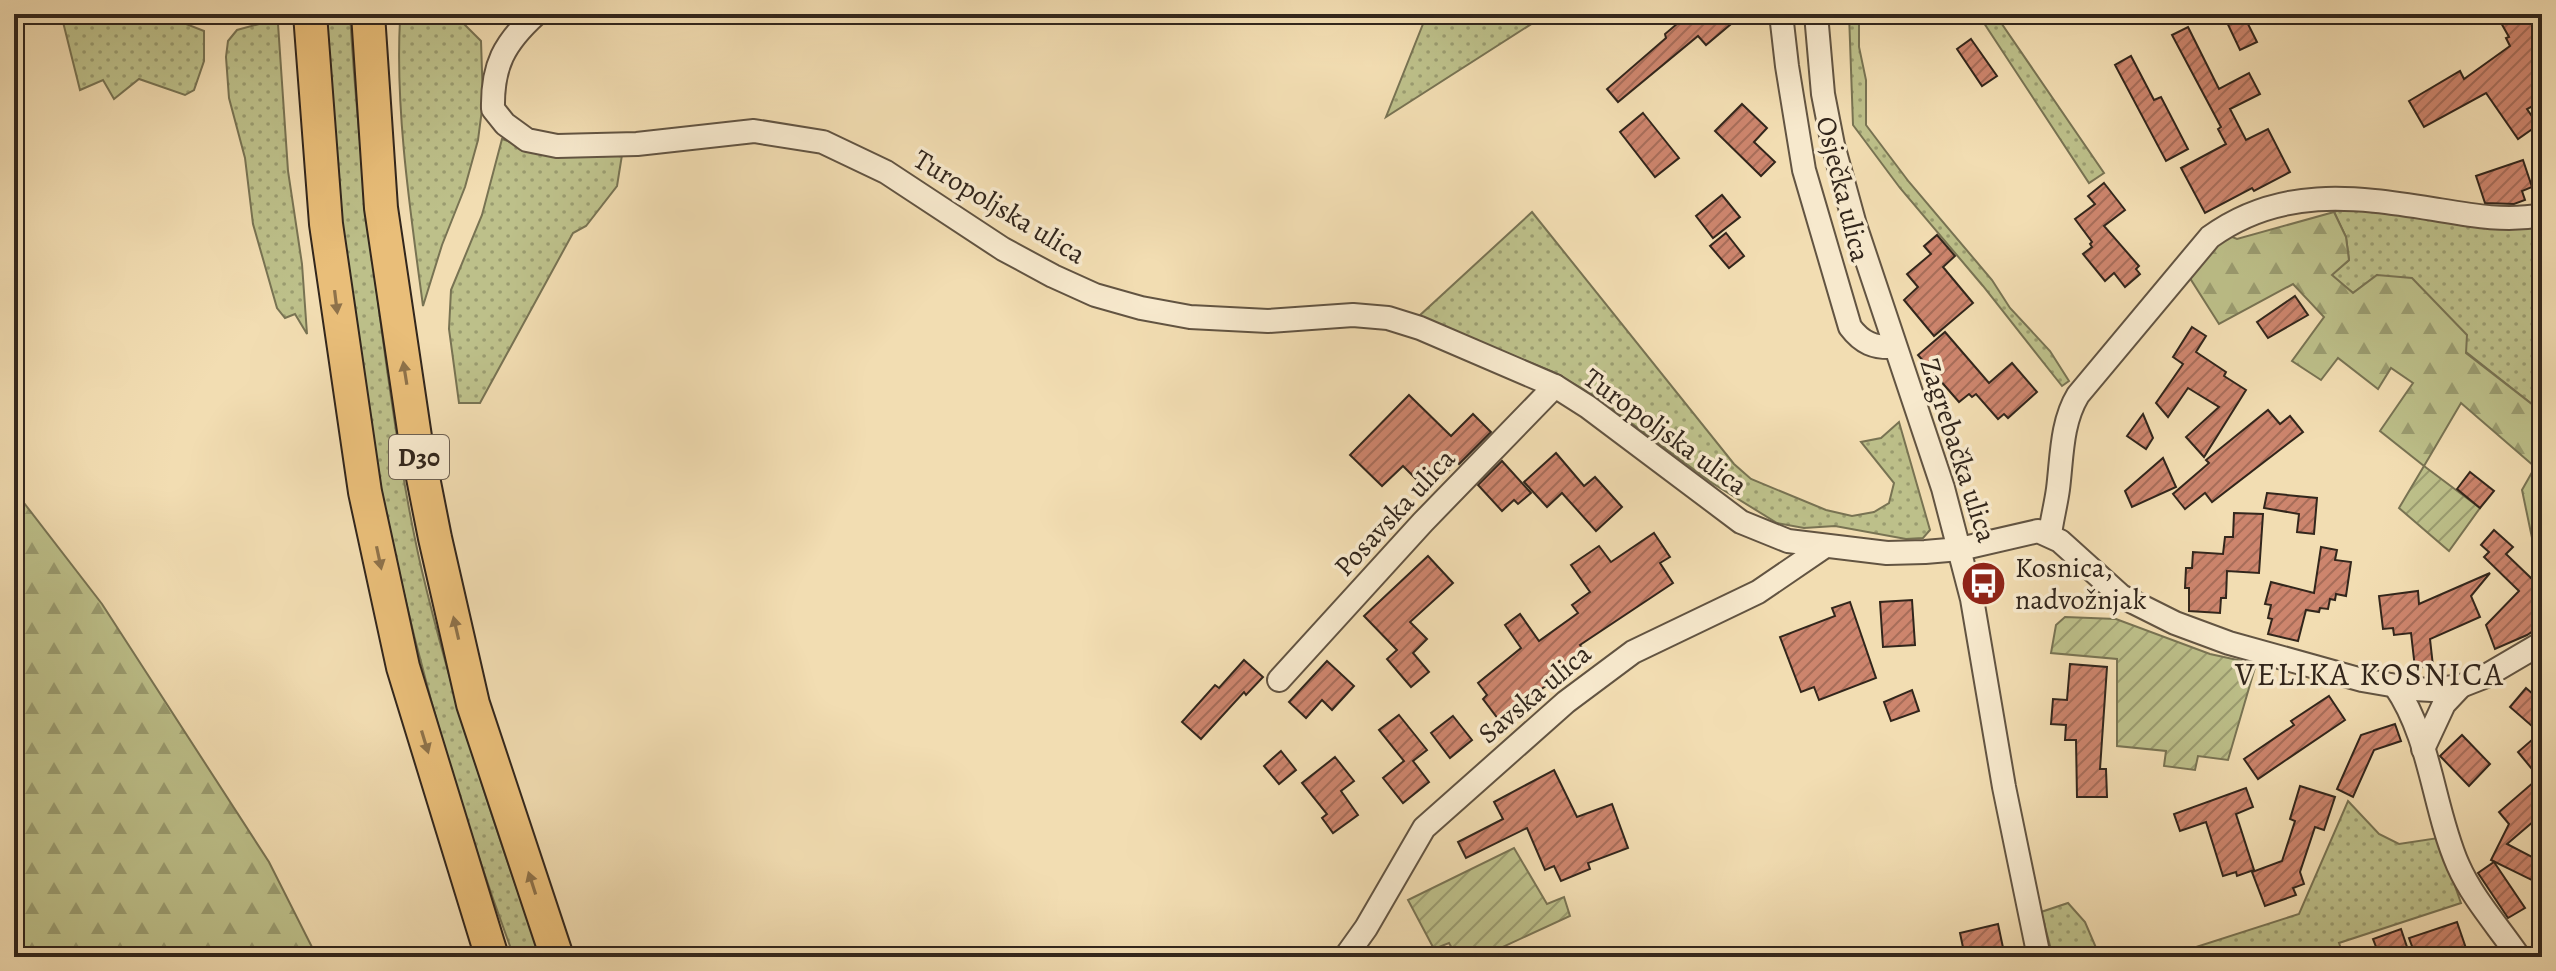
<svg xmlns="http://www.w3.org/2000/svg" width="2556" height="971" font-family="Alegreya,serif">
<defs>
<pattern id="grass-dots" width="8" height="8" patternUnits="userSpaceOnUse" patternTransform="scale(2)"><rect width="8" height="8" fill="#bdc08a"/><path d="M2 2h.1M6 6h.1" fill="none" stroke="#9a9c70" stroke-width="1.8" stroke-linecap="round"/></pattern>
<pattern id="forest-firs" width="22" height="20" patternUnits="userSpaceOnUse" patternTransform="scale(2)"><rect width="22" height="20" fill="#bdc08a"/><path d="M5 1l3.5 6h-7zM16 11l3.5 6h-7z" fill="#9a9c70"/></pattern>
<pattern id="garden-furrows" width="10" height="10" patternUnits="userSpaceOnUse" patternTransform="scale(2)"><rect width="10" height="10" fill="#bdc08a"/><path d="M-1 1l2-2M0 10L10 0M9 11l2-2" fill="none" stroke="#9a9c70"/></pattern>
<pattern id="building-hatch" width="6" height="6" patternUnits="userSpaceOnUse" patternTransform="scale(2)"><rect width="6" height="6" fill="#cd856d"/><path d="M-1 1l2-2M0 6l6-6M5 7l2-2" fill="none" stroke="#a76d59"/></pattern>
</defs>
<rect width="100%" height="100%" fill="#f2ddb2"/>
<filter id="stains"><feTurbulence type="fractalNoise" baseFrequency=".0025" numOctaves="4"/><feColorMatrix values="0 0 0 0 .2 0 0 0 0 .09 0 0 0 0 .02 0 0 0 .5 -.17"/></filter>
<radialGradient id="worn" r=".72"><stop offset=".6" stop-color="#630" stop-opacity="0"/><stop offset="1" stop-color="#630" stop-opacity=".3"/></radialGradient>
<g fill="url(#grass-dots)" stroke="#787353" stroke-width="2">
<polygon points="61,14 182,14 186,24 204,31 204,61 194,90 185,95 139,79 114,99 103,80 80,90"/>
<path d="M325,14H350C357,131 370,246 386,362C396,432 406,502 422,571C453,702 495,830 541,957H514C436,747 380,527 351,304C338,208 332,111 325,14Z"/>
<polygon points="1427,14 1547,14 1386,117"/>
<polygon points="1849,14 1859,14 1859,47 1866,80 1866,125 1909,182 1992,280 2010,308 2050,351 2069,381 2062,386 1983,286 1900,188 1853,125"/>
<polygon points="1978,14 1995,14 2104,173 2089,183"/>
<path d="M457,17L481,41L483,102L478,140L465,187L442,245L423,306C411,216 395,111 400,20C419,18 438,21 457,17Z"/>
<polygon points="259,24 278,24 288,171 302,264 307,334 295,314 285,318 277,308 253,224 245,158 229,98 226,57 228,41 237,30"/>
<polygon points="502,139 520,145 622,155 617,186 586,226 573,233 480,403 459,403 449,329 451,290 482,215"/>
<polygon points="2350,205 2542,223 2542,412 2466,352 2377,275 2353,293 2331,275 2349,260 2346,237 2334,212"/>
<polygon points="1532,212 1734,464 1751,479 1826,510 1852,516 1874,512 1889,503 1894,483 1861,442 1881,438 1899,422 1930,530 1923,538 1906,539 1835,526 1804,528 1777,523 1712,483 1595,396 1553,372 1418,317"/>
<polygon points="2348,801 2379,834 2399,844 2438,838 2461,903 2339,943 2344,957 2165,957 2299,914"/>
<polygon points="2068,903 2085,922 2100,957 2053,957 2041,912"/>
</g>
<g fill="url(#forest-firs)" stroke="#787353" stroke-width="2">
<polygon points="2334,212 2346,237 2349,260 2332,275 2353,293 2377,275 2412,278 2467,335 2466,353 2542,412 2542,562 2536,557 2522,490 2535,467 2461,403 2424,466 2380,431 2413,383 2391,368 2378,389 2338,358 2321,380 2292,361 2324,317 2293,284 2219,324 2188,275 2225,234 2237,239"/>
<polygon points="14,490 102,604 269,862 317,957 14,957"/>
</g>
<g fill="url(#garden-furrows)" stroke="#787353" stroke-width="2">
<polygon points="2424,466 2480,508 2449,551 2399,508"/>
<polygon points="2065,617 2116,619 2210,654 2256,664 2228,760 2198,756 2195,770 2164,766 2166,751 2117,746 2117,659 2051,653 2056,625"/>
<polygon points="1514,848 1547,904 1564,897 1570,916 1481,957 1457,957 1449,943 1434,949 1408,900"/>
</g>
<g fill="url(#building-hatch)" stroke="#32261c" stroke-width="2">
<polygon points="1696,14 1743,14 1706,45 1698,36 1618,102 1607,89 1666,38 1665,34 1684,18 1687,22"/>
<polygon points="2223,14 2243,14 2257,42 2240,50"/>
<polygon points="2496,14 2542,14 2542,101 2527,109 2538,125 2518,139 2486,93 2424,127 2409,101 2460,71 2464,79 2510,46 2506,38 2509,37"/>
<polygon points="2188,27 2219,89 2249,73 2260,94 2230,109 2246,140 2268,129 2290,172 2254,191 2252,188 2205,213 2181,168 2226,144 2218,129 2221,127 2172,35"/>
<polygon points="1971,39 1997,76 1982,86 1957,49"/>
<polygon points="2131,56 2154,100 2161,97 2188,149 2166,161 2115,65"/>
<polygon points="1742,104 1767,128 1754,142 1775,162 1761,176 1715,131"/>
<polygon points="1643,113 1679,158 1655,177 1620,132"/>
<polygon points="2523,160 2532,187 2522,191 2525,200 2514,204 2485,203 2476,176"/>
<polygon points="2104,183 2125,210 2104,226 2139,266 2136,269 2140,274 2125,287 2114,273 2105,281 2083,254 2092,247 2090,244 2092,242 2075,219 2095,204 2088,196"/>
<polygon points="1722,195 1740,217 1713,238 1696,216"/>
<polygon points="1726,233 1744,256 1729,268 1710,246"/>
<polygon points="1937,235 1955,256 1943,267 1973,303 1934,336 1904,300 1918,287 1907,274 1931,254 1924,246"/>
<polygon points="2295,296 2308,315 2268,338 2257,322"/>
<polygon points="2192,327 2206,336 2196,352 2226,372 2224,376 2246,390 2204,457 2186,437 2219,407 2188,388 2168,417 2156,403 2183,364 2173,357"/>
<polygon points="1945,332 1989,383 2012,363 2037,392 2008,418 2004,414 1998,419 1976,394 1972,397 1969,394 1959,402 1918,355"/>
<polygon points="1409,395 1451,436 1473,414 1491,432 1459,464 1457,462 1428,491 1403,466 1382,486 1350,455"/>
<polygon points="2268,410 2280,424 2290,416 2303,432 2212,502 2205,493 2185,509 2173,494 2209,463 2206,460"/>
<polygon points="2143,414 2153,438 2146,449 2127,436"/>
<polygon points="1556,453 1584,486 1595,477 1622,507 1596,531 1562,493 1547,507 1524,482"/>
<polygon points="2163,458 2176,487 2132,507 2125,491"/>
<polygon points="1502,461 1531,493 1518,504 1514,500 1502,511 1478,485"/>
<polygon points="2470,472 2494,491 2480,508 2457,489"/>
<polygon points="2267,493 2317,498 2314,534 2297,532 2299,514 2264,508"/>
<polygon points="2234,513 2263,514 2259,573 2227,571 2226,598 2221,598 2220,613 2189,611 2189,588 2185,588 2186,568 2192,568 2193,552 2223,554 2225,537 2233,537"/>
<polygon points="2494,530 2513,547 2506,554 2531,578 2542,567 2542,625 2527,635 2495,649 2486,625 2519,591 2484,557 2489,552 2481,545"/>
<polygon points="1654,533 1670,557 1660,563 1673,583 1580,645 1588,656 1536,693 1538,695 1502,724 1483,699 1487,695 1478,683 1521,648 1505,625 1520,614 1539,641 1578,613 1572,605 1590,592 1571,565 1599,546 1611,562"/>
<polygon points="2321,547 2337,550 2335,560 2351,562 2346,596 2336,594 2335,600 2330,599 2328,609 2320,608 2319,612 2306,610 2298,641 2268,634 2272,619 2268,618 2271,605 2265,604 2271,582 2314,593"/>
<polygon points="1428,556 1453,583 1410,622 1427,639 1413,653 1429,672 1411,687 1387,659 1397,650 1364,616"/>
<polygon points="2490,573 2471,596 2480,617 2430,639 2433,666 2415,668 2411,633 2394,635 2393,628 2383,629 2379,596 2418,591 2419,604"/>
<polygon points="1912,600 1915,645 1883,647 1880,602"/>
<polygon points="1850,602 1876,678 1819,700 1814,687 1801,692 1780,637 1835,616 1832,608"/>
<polygon points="1244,660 1263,677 1246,695 1244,692 1201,739 1182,722 1215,685 1219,688"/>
<polygon points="1327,661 1354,686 1332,710 1322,700 1306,718 1289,702"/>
<polygon points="2070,664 2107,667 2100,769 2106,769 2107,797 2077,797 2076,740 2065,740 2066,725 2051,724 2053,699 2067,700"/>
<polygon points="2526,688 2542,702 2542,761 2532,769 2518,752 2540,733 2510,707"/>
<polygon points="1912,690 1919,711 1891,721 1884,702"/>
<polygon points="2329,696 2345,720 2258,779 2244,759 2294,725 2291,721"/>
<polygon points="1399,715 1427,750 1413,761 1429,782 1403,803 1383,778 1404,761 1379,730"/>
<polygon points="1453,716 1472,740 1450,758 1431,733"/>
<polygon points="2395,724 2401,741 2374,750 2353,797 2337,789 2361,735"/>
<polygon points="2462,735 2490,764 2469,786 2440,756"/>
<polygon points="1281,751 1296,770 1279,784 1264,766"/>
<polygon points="1335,757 1354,781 1341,791 1358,815 1333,833 1322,818 1327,814 1302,783"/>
<polygon points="1554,770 1577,817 1612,804 1628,848 1588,863 1590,869 1561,881 1554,866 1545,870 1527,828 1466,858 1458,842 1503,819 1494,802"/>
<polygon points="2542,775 2542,801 2534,808 2541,815 2507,844 2542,862 2542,885 2491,860 2509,824 2499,812"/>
<polygon points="2300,786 2335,797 2324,830 2315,827 2300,872 2304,884 2293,888 2296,895 2265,906 2252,872 2282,861 2295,821 2290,819"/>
<polygon points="2246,788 2253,807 2236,814 2254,870 2237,876 2236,872 2223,876 2206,822 2180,831 2174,814"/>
<polygon points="2494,862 2525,908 2508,918 2478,873"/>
<polygon points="2457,922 2469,957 2416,957 2409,938"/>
<polygon points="1998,924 2005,957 1965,957 1960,933"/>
<polygon points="2401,929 2407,947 2380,957 2373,939"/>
</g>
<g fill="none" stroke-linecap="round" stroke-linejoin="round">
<defs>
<g id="minor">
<path d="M536,14C504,43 492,66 493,109L505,124L527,140L557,146L637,144L754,131L823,142L886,172L1003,249L1053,276L1095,295L1141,308L1190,317L1268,321L1353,315L1388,318L1420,328L1555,386L1588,407L1741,522L1788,541L1887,553L1925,552L1960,549L2038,531L2060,541L2121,596L2175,623L2229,643L2362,680L2414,689L2432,690L2461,686L2484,677L2542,643"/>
<path d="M1781,14L1787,66L1804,170L1850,327C1862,343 1874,348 1894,347"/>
<polyline points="1816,14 1823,94 1833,145 1855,225 1943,488 1972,599 2004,787 2039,957"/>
<path d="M2050,534C2052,519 2056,504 2058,489C2062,458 2061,423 2078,395L2210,237C2279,187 2353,196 2433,209C2469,215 2505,222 2542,215"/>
<polyline points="1279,680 1423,522 1555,386"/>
<path d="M2395,686C2431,738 2433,808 2458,865C2473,899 2498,926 2519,957"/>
<polyline points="2423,749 2444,704 2461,686"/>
<polyline points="1346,956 1366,928 1424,828 1566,702 1633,652 1758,592 1824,547"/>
</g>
<g id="highway">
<polyline points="310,14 326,224 365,492 403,667 492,957"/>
<polyline points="368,14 381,208 415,437 435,538 473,704 557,957"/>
</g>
</defs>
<use href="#minor" stroke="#625442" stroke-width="26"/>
<use href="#highway" stroke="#32261c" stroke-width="36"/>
<use href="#minor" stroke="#f7e9cd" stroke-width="22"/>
<use href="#highway" stroke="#e9be79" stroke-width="32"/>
</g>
<defs><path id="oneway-solid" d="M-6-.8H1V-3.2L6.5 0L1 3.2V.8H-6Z" transform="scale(2)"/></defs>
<g fill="#8e724a">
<use href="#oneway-solid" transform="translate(336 302) rotate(83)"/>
<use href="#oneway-solid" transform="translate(405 373) rotate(-99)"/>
<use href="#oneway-solid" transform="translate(379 558) rotate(78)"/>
<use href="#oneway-solid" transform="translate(456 628) rotate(-103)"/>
<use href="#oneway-solid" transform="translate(425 742) rotate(73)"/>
<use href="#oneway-solid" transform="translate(532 883) rotate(-108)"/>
</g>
<defs>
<symbol id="bus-disc" viewBox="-11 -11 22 22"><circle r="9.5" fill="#8f2418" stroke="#f7e9cd"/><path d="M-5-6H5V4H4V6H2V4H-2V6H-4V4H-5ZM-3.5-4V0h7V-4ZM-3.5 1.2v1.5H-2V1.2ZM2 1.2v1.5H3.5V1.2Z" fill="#fff"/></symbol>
</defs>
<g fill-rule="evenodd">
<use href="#bus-disc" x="1958" y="558" width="51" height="51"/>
</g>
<g text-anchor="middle" stroke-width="7" stroke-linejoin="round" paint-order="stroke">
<rect fill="#f7e9cd" stroke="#6d6051" stroke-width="2" x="389" y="435" width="60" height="44" rx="6"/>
<g font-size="26" font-weight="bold" fill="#32261c">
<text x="419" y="466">D30</text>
</g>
<g font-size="28" fill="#32261c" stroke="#f7e9cd">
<text transform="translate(1844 189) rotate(76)" y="10">Osječka ulica</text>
<text transform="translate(1000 206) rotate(31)" y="10">Turopoljska ulica</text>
<text transform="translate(1666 431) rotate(36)" y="10">Turopoljska ulica</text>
<text transform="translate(1959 450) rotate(72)" y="10">Zagrebačka ulica</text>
<text transform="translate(1394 512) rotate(-47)" y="10">Posavska ulica</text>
<text transform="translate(1534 693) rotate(-40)" y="10">Savska ulica</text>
</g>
<g font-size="28" fill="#32261c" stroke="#f7e9cd" text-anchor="start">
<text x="2015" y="577">Kosnica,<tspan x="2015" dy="32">nadvožnjak</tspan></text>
</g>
<g font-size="32" letter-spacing="2" fill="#32261c" stroke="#f7e9cd">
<text x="2370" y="685">VELIKA KOSNICA</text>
</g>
</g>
<rect width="2556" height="971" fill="none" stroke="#f2ddb2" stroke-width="48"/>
<rect x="16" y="16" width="2524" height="939" fill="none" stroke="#32261c" stroke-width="4"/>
<rect x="24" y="24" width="2508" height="923" fill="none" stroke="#32261c" stroke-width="2"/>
<rect width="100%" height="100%" filter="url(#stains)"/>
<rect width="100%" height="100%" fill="url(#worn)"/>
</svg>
